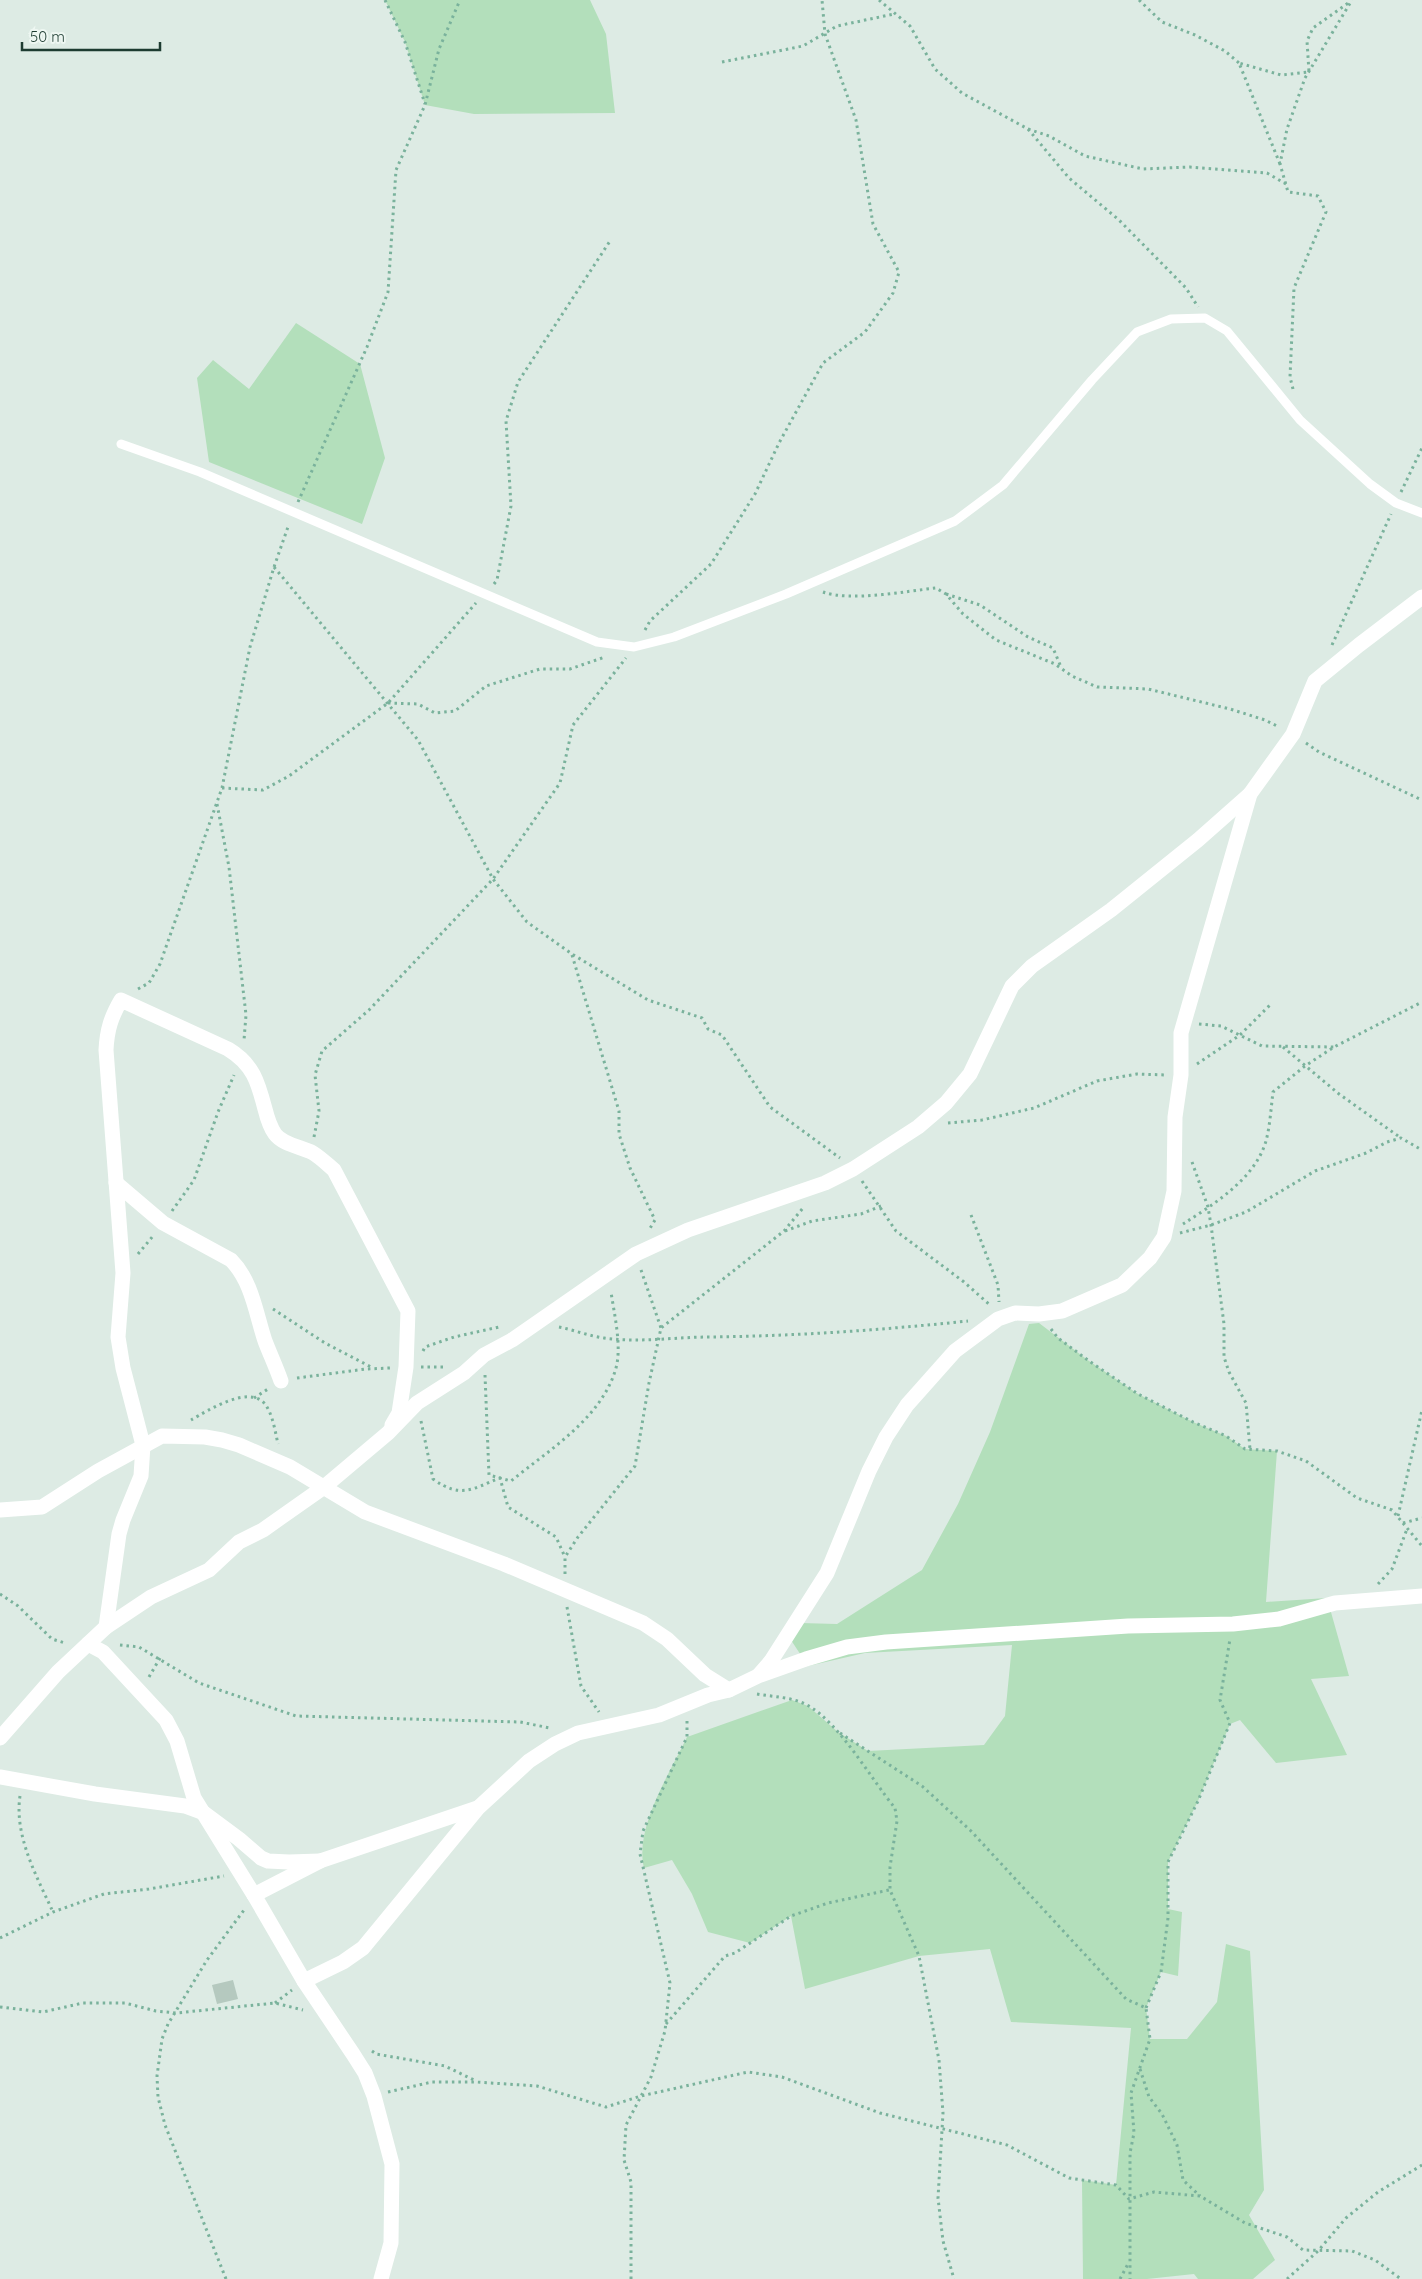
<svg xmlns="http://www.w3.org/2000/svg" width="1422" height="2279" font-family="Quicksand,sans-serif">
<rect width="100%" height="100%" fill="#ddebe4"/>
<g fill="#b3dfbb">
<polygon points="385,0 590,0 606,34 615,113 474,114 425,105 405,42"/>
<polygon points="296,323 360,364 385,458 362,524 209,462 197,378 213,360 249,389"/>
<path d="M1039,1323L1089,1361L1138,1394L1193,1422L1226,1436L1245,1449L1277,1451L1266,1602L1327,1598L1349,1676L1311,1679L1347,1755L1276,1763L1240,1720L1230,1724L1198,1801L1168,1862V1909L1182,1912L1178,1976L1161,1972L1146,2008L1150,2039H1187L1217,2002L1226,1944L1250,1951L1264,2190L1249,2215L1275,2260L1253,2279H1198L1194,2274L1147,2279H1083L1082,2180L1116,2185L1131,2028L1011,2022L990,1949L919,1956L805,1989L791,1916L750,1943L708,1932L692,1894L672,1860L644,1868C634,1828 670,1773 687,1737L792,1700L808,1706L838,1732L868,1751L984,1745L1005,1716L1012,1645L865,1653L808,1666L789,1637L800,1623L837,1624L922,1570L958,1504L990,1432L1029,1324Z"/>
</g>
<polygon fill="#b5c9bf" points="233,1980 238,1999 217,2004 212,1985"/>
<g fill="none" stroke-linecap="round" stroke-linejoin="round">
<g stroke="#7ab29c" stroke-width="3" stroke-dasharray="2.5 4" stroke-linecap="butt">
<polyline points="385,0 405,42 425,104"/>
<polyline points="879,0 910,26 935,69 962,93 1028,129 1069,178 1119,220 1186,288 1198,307"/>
<polyline points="1139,0 1162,22 1195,35 1225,51 1239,63"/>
<polyline points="722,62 803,46 837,26 894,14"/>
<polyline points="1028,129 1049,136 1085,156 1143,169 1190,167 1267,173 1286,184"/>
<polyline points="1280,164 1239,63 1281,75 1309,72 1307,41 1313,28 1351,1"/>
<polyline points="1293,389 1290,377 1294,288 1326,212 1318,196 1288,192 1280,164 1287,129 1305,78 1352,0"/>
<polyline points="1401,492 1422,448"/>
<polyline points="298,502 367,347 388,292 396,170 425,105 439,49 460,0"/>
<polyline points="274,567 418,740 493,879 527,922 572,954 648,1000 702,1018 708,1029 722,1035 770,1107 840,1158"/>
<polyline points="494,584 497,580 511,506 506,421 518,382 610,241"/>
<path d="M823,592C851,602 906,591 936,588L946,594L963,614L996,640L1055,664L1072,676L1097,687L1148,689L1230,709L1265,720L1279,727"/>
<polyline points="946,594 980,605 1028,637 1053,648 1061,667"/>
<polyline points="645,630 650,621 711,564 755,494 779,443 823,363 865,332 893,293 899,272 873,224 856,120 825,34 822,0"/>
<polyline points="1332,645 1391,514"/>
<polyline points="388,703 418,704 435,713 455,711 486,686 540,669 570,669 605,657"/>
<polyline points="1306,743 1319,752 1422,800"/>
<polyline points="222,788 263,790 289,776 388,703 476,603"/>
<polyline points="217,804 229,867 246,1015 244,1040"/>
<polyline points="572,955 619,1111 619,1134 630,1168 655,1220 649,1230"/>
<polyline points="138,989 149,983 160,964 222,788 250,647 274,567 289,524"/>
<polyline points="1199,1024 1221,1026 1262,1046 1334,1047"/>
<polyline points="1283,1047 1339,1094 1401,1138"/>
<polyline points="1197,1064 1240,1035 1270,1005"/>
<polyline points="948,1123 982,1120 1034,1108 1097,1081 1137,1074 1167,1075"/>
<polyline points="314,1137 319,1111 315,1075 322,1051 369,1010 493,879 560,783 573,725 626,658"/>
<polyline points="1192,1162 1208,1207 1211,1225 1224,1324 1224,1357 1229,1372 1246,1403 1250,1449"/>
<polyline points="862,1181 896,1231 964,1282 990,1305"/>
<polyline points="172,1211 194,1180 218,1112 234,1075"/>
<polyline points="971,1215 998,1285 999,1302"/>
<path d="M1183,1224C1214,1204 1255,1179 1266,1141C1270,1126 1271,1108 1273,1092L1305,1066L1334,1047L1422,1002"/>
<polyline points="785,1231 812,1221 861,1214 881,1206"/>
<polyline points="1180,1233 1211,1225 1246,1212 1315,1171 1366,1153 1387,1142 1401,1138 1422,1150"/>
<polyline points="138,1254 153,1236"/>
<polyline points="641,1270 661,1328"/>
<polyline points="273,1309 325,1343 373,1368"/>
<path d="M559,1327C574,1330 589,1336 604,1338C639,1343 675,1337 710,1337C797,1336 882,1330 968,1321"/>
<polyline points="1051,1329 1058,1338 1089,1361 1138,1394 1193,1422 1226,1436 1245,1449 1277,1451 1306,1461 1357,1498 1392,1510 1422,1546"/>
<polyline points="423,1351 425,1347 454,1337 499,1327"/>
<polyline points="421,1367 443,1367"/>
<path d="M485,1375L489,1475L511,1481C549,1450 602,1418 616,1368C622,1346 614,1313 611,1292"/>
<polyline points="297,1378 366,1369 390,1368"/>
<polyline points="254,1398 268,1389"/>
<path d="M191,1420C207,1411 249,1384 265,1404C273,1415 275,1431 278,1444"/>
<path d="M421,1421L433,1479C461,1499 472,1489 500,1478L508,1507L556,1537L565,1557"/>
<polyline points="1398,1516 1422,1410"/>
<polyline points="1403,1523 1422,1518"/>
<polyline points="565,1574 565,1557 578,1537 635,1466 649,1383 661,1328 784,1231 803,1208"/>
<polyline points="1378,1584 1392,1569 1407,1529"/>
<polyline points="0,1594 18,1606 52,1639 65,1643"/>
<polyline points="567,1607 581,1686 599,1712"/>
<polyline points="120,1645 139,1647 199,1683 296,1716 520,1722 550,1728"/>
<polyline points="149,1677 160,1658"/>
<path d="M757,1694C774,1697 792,1697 807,1705C839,1722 871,1779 895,1808L897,1821L890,1867V1890L919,1956L939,2060L943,2113L938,2198L943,2241L954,2279"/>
<polyline points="840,1733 922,1786 971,1831 1126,1999 1146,2008 1150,2039 1131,2093 1134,2133 1130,2153 1130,2279"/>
<path d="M20,1796C14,1836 37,1877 53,1912"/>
<polyline points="0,1938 53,1912 104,1894 149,1889 224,1876"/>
<polyline points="275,2003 292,1990"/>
<polyline points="0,2007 43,2012 83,2003 125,2003 156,2011 176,2013 275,2003 303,2010"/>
<polyline points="1146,2008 1161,1972 1168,1918 1168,1862 1198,1801 1230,1723 1220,1700 1230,1639"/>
<polyline points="666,2024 725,1956 735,1953 791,1916 828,1903 889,1890"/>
<polyline points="372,2051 376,2054 445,2066 476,2081"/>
<polyline points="1140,2069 1149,2097 1162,2114 1177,2145 1183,2180 1200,2196"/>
<polyline points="388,2092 432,2082 476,2082 537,2086 606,2107 641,2096 748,2072 782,2077 880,2113 1007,2145 1069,2178 1116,2185 1129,2199 1154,2192 1200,2196 1245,2223 1287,2237 1303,2250 1352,2251 1375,2260 1401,2279"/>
<polyline points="226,2279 165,2125 158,2097 157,2076 162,2039 168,2024 207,1960 244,1910"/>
<polyline points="631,2279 631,2182 624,2160 626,2125 651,2077 665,2031 670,1983 640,1854 643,1831 687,1737 687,1719"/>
<polyline points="1120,2279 1129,2262"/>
<polyline points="1287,2279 1318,2251 1346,2218 1378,2192 1422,2165"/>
</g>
<polyline stroke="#fff" stroke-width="9" points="121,444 200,472 597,642 634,647 674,637 786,594 955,521 1003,485 1092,380 1137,332 1171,319 1205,318 1227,331 1300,420 1370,484 1396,503 1422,513"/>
<g stroke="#fff" stroke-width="15">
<path d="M116,1183L163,1223L231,1260C252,1281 256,1314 265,1341C270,1354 276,1367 281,1381"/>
<polyline points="0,1510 42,1507 98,1471 162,1436 205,1437 222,1440 239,1445 290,1467 365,1512 504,1564 643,1623 667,1639 705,1675 729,1690"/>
<path d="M106,1627L119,1534L123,1520L141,1476L143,1445L123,1368L118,1337L123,1273L106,1050C107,1030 111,1017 121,1000L228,1049C253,1064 258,1082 265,1109C267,1117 270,1127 275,1134C283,1145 302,1147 313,1153C321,1158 327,1164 334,1170L408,1311L406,1367L399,1413L392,1425"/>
<polyline points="88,1644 103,1652 166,1720 177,1741 194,1798 254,1895 304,1981"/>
<polyline points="759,1675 771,1661 827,1573 869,1471 886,1437 907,1405 955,1351 998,1319 1015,1313 1039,1314 1062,1311 1122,1285 1150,1258 1164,1237 1174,1191 1175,1117 1181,1075 1181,1033 1250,794 1293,734 1315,681 1359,645 1422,597"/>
<polyline points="0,1738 58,1672 106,1627 151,1597 209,1570 239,1542 263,1530 324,1487 388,1433 417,1403 464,1373 484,1355 512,1340 636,1254 688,1230 825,1183 853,1169 918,1127 946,1103 970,1074 1012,986 1032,966 1111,910 1198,840 1250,794"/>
<polyline points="0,1777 95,1794 185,1806 204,1813 239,1839 261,1858 268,1861 289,1862 320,1861"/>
<polyline points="254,1895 320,1861 477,1808"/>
<polyline points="381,2279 391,2243 392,2164 374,2096 365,2073 353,2054 304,1981 343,1962 363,1948 478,1808 529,1761 555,1744 578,1733 659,1715 708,1695 729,1690 758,1676 806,1659 847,1647 886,1642 1128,1626 1233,1624 1279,1619 1335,1603 1422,1596"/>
</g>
</g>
<path d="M22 42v8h138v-8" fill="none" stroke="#1d3c31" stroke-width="2.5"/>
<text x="30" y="42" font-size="15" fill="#1d3c31" stroke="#eef7f2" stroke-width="4" paint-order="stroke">50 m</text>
</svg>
